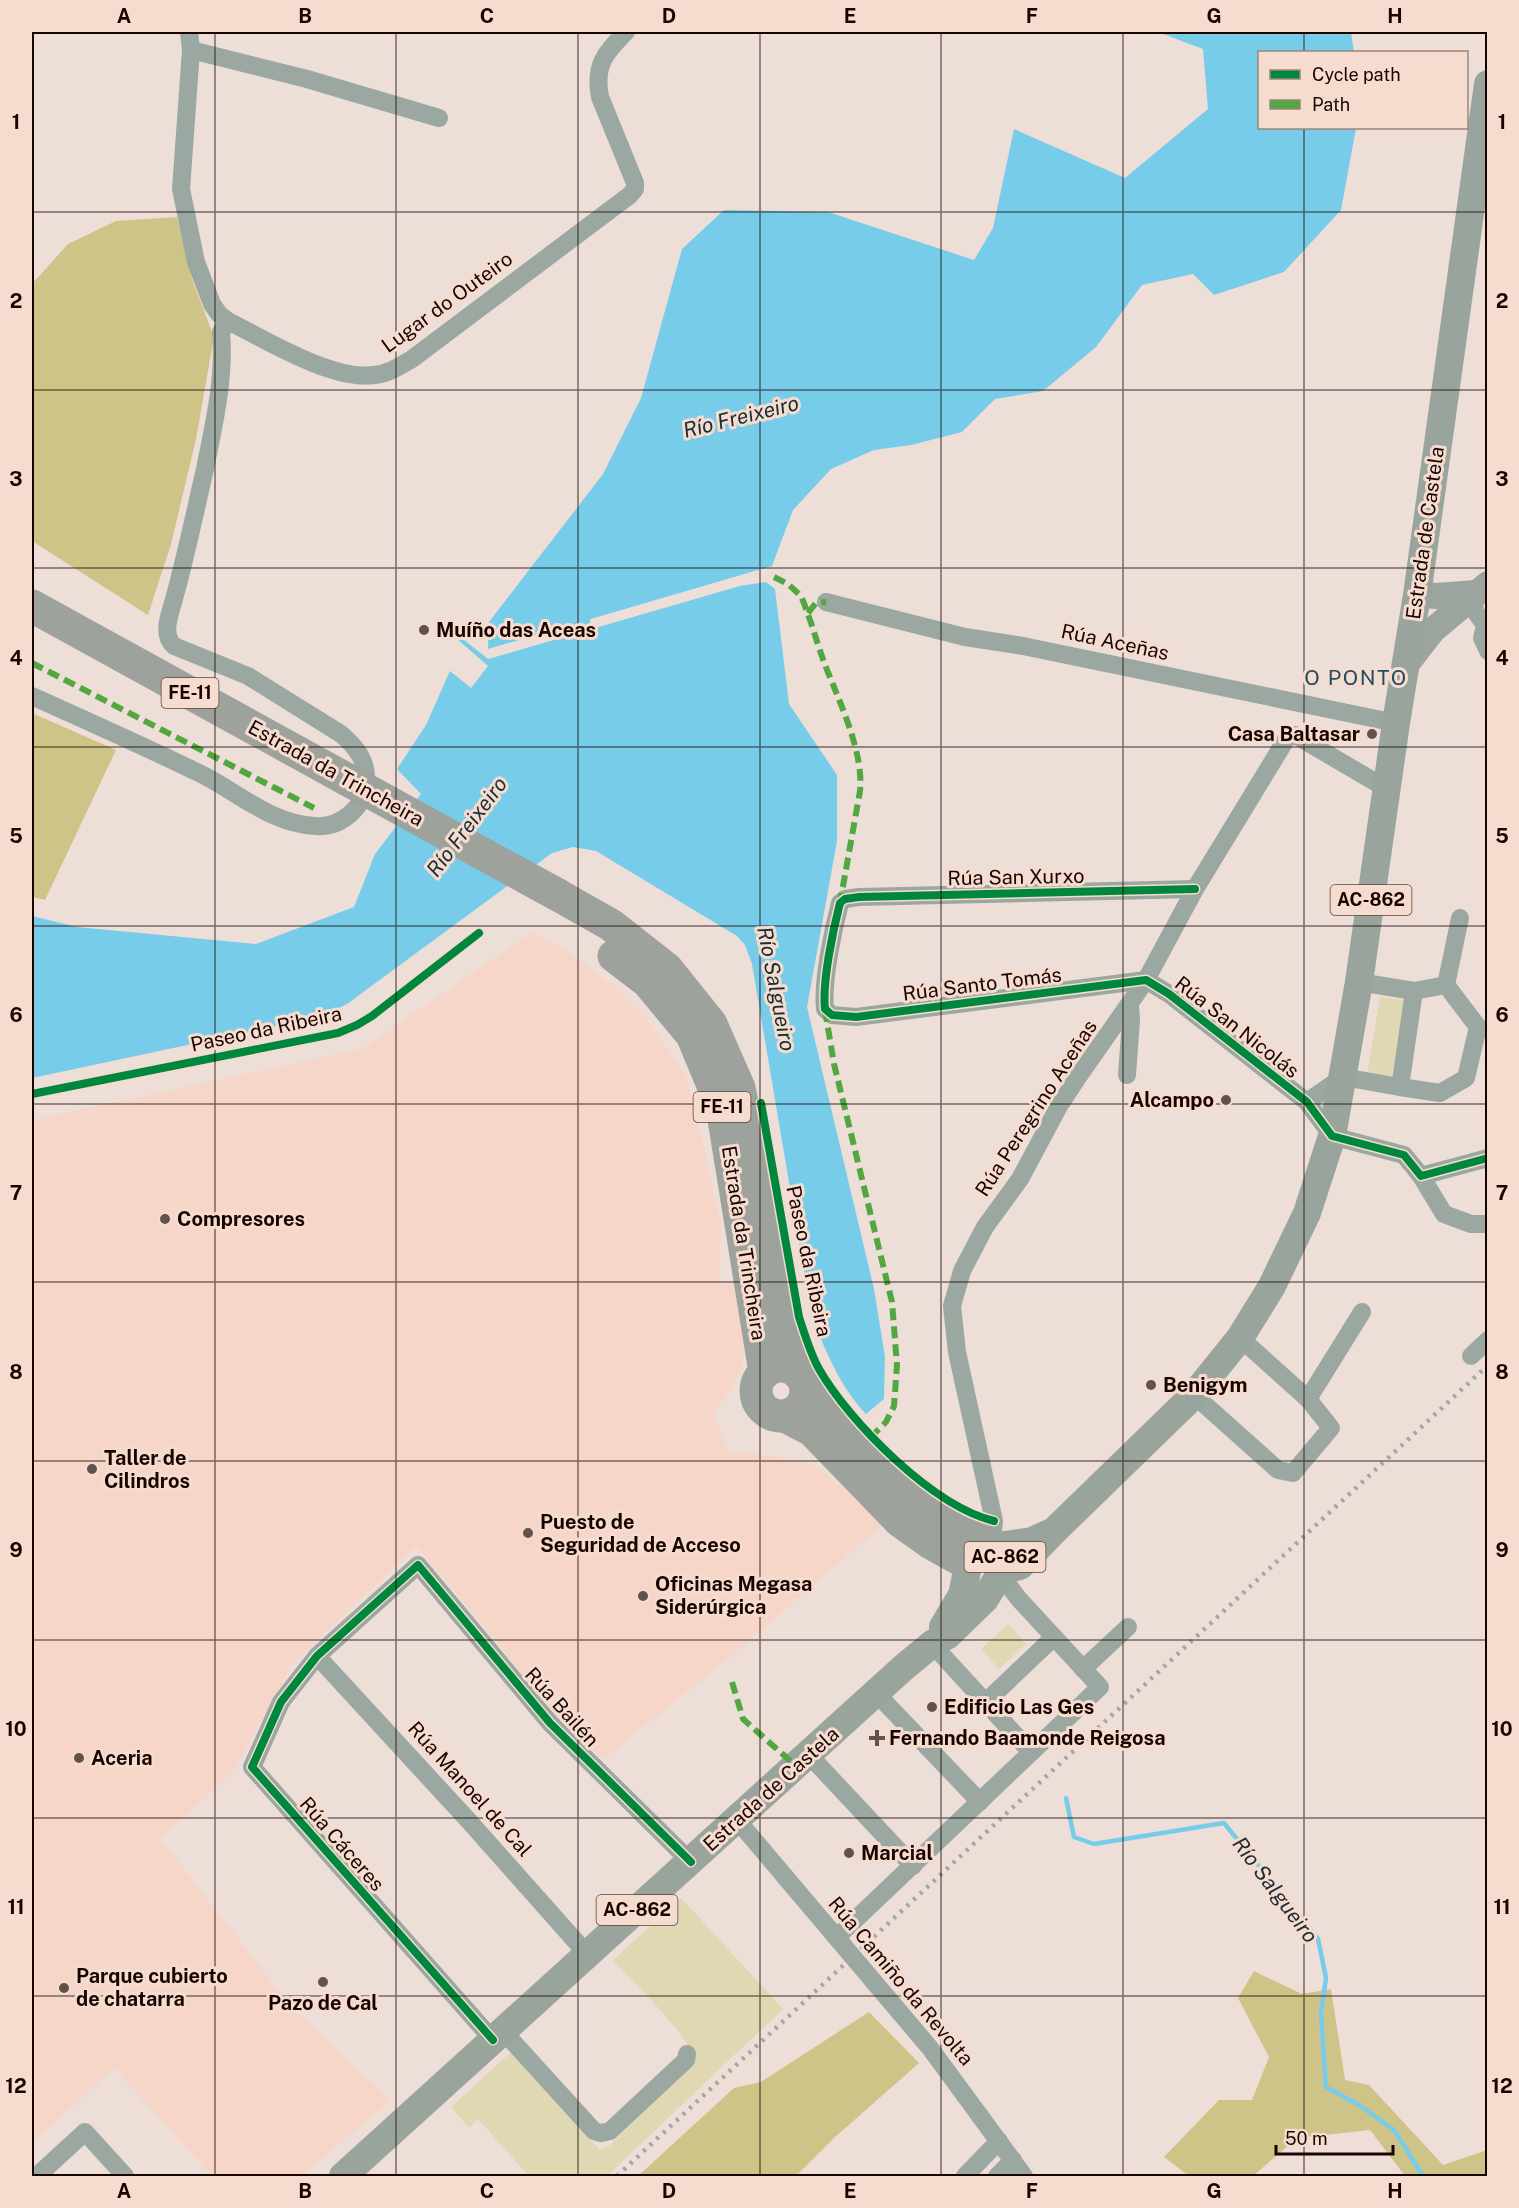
<svg xmlns="http://www.w3.org/2000/svg" width="1519" height="2208" font-family="'Public Sans',sans-serif">
<rect width="100%" height="100%" fill="#edded8"/>
<polygon fill="#f5d6c8" points="532,932 564,948 617,989 645,1017 687,1078 721,1223 720,1285 737,1280 745,1347 740,1373 729,1393 714,1412 728,1451 789,1458 818,1467 884,1524 734,1654 602,1760 546,1702 417,1546 292,1664 233,1772 161,1839 291,2007 391,2100 302,2176 212,2176 114,2068 32,2144 32,1120 362,1049"/>
<g fill="#e0d8b3">
<polygon points="1380,997 1404,1000 1391,1080 1367,1076"/>
<polygon points="1008,1624 1026,1644 999,1669 981,1649"/>
<path d="M681,1898L783,2009L607,2176H529L478,2119L469,2128L451,2107L511,2052L600,2150L610,2145L695,2061C691,2037 632,1981 613,1960Z"/>
</g>
<g fill="#cec487">
<polygon points="177,217 193,282 214,337 196,439 171,544 148,615 32,541 32,284 68,244 116,221"/>
<polygon points="32,713 116,750 45,900 32,897"/>
<polygon points="1254,1971 1302,1994 1331,1989 1345,2080 1369,2085 1443,2165 1487,2150 1487,2176 1405,2176 1370,2130 1297,2138 1253,2176 1189,2176 1164,2157 1219,2100 1252,2100 1269,2057 1238,1998"/>
<polygon points="869,2012 919,2063 834,2138 796,2176 638,2176 734,2088 761,2082"/>
</g>
<g fill="#77ccea">
<polygon points="1158,32 1351,32 1354,52 1260,52 1260,128 1356,128 1341,210 1284,272 1214,295 1193,274 1142,285 1096,347 1043,391 995,399 962,432 911,445 874,450 831,469 793,510 772,566 488,649 489,622 603,474 641,398 682,249 724,210 828,212 974,260 993,228 1014,129 1125,178 1208,109 1203,49"/>
<path d="M766,582L775,589L789,704L837,775V841L807,1007L874,1289L885,1357L884,1399L866,1414C840,1387 826,1351 812,1318L752,964L745,945L737,936L596,851L573,847L552,853L347,1004L320,1017L32,1078V916L77,927L256,944L354,907L375,854L421,794L397,769L426,725L450,671L471,688L488,666L457,639L459,636L488,659L740,586Z"/>
</g>
<g fill="none" stroke-linecap="round" stroke-linejoin="round">
<polyline stroke="#77ccea" stroke-width="4.5" points="1066,1798 1074,1837 1094,1844 1224,1823 1318,1939 1326,1978 1321,2012 1326,2087 1359,2105 1394,2130 1423,2176"/>
<polyline stroke="#77ccea" stroke-width="28" points="571,671 579,634 576,624 578,587"/>
<g stroke="#9ba8a1" stroke-width="18">
<path d="M189,32L191,50L181,189L196,262L212,304L219,314L228,321C266,340 333,381 374,375C388,374 400,366 412,359L630,195L635,189V183L600,97C594,65 605,53 626,32"/>
<polyline points="191,50 307,79 439,118"/>
<polyline points="1476,593 1474,610 1485,625 1482,638 1488,651"/>
<polyline points="826,602 965,637 1023,646 1396,723"/>
<path d="M32,696C89,722 148,748 205,776C241,795 273,824 315,826C341,828 366,807 366,780C367,760 355,746 341,734L248,676L174,646C161,634 170,614 174,599C186,556 195,512 205,469C214,423 225,379 221,332L228,321"/>
<path d="M1195,889L859,897L845,899L840,903C833,930 822,982 825,1009L832,1015L856,1017L1146,980L1169,994L1307,1102L1332,1136L1404,1155L1421,1176L1488,1158"/>
<polyline points="1414,991 1446,985 1460,918"/>
<polyline points="1127,1075 1131,1020 1130,1005"/>
<polyline points="1400,1087 1440,1093 1466,1078 1478,1027 1446,985"/>
<polyline points="1307,1102 1343,1077 1400,1087 1414,991 1359,982"/>
<polyline points="1421,1176 1444,1214 1471,1224 1488,1224"/>
<polyline points="1471,1356 1488,1340"/>
<polyline points="1194,1395 1278,1470 1293,1473 1331,1428 1308,1399 1240,1338"/>
<polyline points="1308,1399 1362,1312"/>
<polyline points="992,1543 994,1521 957,1352 952,1306 962,1271 985,1227 1020,1179 1059,1106 1078,1077 1146,980 1195,889 1287,738 1295,735 1387,789"/>
<polyline points="932,1644 1031,1752"/>
<polyline points="317,1656 468,1820 587,1954"/>
<polyline points="1083,1669 1128,1627"/>
<polyline points="876,1693 980,1802"/>
<polyline points="992,1696 1054,1637"/>
<polyline points="809,1755 913,1866"/>
<polyline points="737,1820 930,2048 1024,2176"/>
<polyline points="837,1937 1100,1687 1018,1598 1001,1575"/>
<polyline points="503,2031 594,2131 601,2133 610,2131 686,2060 687,2054"/>
<polyline points="493,2040 252,1767 281,1702 317,1656 418,1565 550,1723 691,1862"/>
<polyline points="37,2176 85,2132 125,2176"/>
<polyline points="965,2176 999,2141"/>
<polyline points="997,2176 1013,2160"/>
</g>
<g stroke="#9ba59d" stroke-width="26">
<polyline points="1417,595 1437,596 1476,593"/>
<polyline points="1405,666 1433,630 1488,584"/>
</g>
<g stroke="#99a59c" stroke-width="28">
<polyline points="998,1546 1032,1541 1052,1532"/>
<polyline points="1004,1570 1020,1566 1054,1531 1194,1395 1240,1338 1272,1286 1307,1213 1332,1136 1359,982 1396,723 1417,595 1488,84"/>
<polyline points="943,1627 962,1595 967,1571"/>
<polyline points="343,2176 903,1668 932,1644 948,1635 985,1599 997,1579"/>
</g>
<g stroke="#9ea29c" stroke-width="33">
<polyline points="32,606 348,780"/>
<polyline points="558,895 611,925 667,969 711,1024 739,1088 796,1371"/>
<polyline points="614,956 648,982 692,1035 722,1107 765,1372"/>
<circle cx="781" cy="1391" r="25"/>
<polyline points="802,1377 821,1405 872,1461 924,1508 955,1530 986,1542"/>
<polyline points="785,1416 812,1430 900,1521 931,1543 965,1562"/>
</g>
<polyline stroke="#a6a7a1" stroke-width="4.5" stroke-dasharray="3 6" stroke-linecap="butt" points="617,2176 1488,1365"/>
<polyline stroke="#9ea29c" stroke-width="33" points="348,780 558,895"/>
<g stroke="#52a740" stroke-width="6" stroke-dasharray="12 6" stroke-linecap="butt">
<path d="M774,577L788,584L801,596C810,617 816,640 824,662C838,699 864,751 860,791L840,903"/>
<polyline points="808,613 816,603 826,602"/>
<polyline points="32,663 314,808"/>
<polyline points="825,1010 834,1064 892,1302 897,1365 894,1406 886,1422 872,1436"/>
<polyline points="732,1682 743,1719 796,1766"/>
</g>
<defs>
<g id="cycleway">
<path d="M1195,889L859,897L845,899L840,903C833,930 822,982 825,1009L832,1015L856,1017L1146,980L1169,994L1307,1102L1332,1136L1404,1155L1421,1176L1488,1158"/>
<polyline points="32,1094 338,1033 357,1025 372,1016 479,933"/>
<path d="M761,1103L799,1317C805,1335 810,1353 819,1369C850,1423 933,1506 994,1521"/>
<polyline points="493,2040 252,1767 281,1702 317,1656 418,1565 550,1723 691,1862"/>
</g>
</defs>
<use href="#cycleway" stroke="#f6dbcf" stroke-width="11"/>
<use href="#cycleway" stroke="#00873e" stroke-width="8"/>
</g>
<path fill="none" stroke="#190500" stroke-width="1.5" stroke-opacity="0.55" d="M215,32V2176M396,32V2176M578,32V2176M760,32V2176M941,32V2176M1123,32V2176M1304,32V52M1304,128V2176M32,212H1488M32,390H1488M32,568H1488M32,747H1488M32,926H1488M32,1104H1488M32,1282H1488M32,1461H1488M32,1640H1488M32,1818H1488M32,1996H1488"/>
<g fill="#63514c" stroke="#f6dbcf" stroke-width="2">
<circle cx="424" cy="630" r="6"/>
<circle cx="1372" cy="734" r="6"/>
<circle cx="1226" cy="1100" r="6"/>
<circle cx="165" cy="1219" r="6"/>
<circle cx="1151" cy="1385" r="6"/>
<circle cx="92" cy="1469" r="6"/>
<circle cx="528" cy="1533" r="6"/>
<circle cx="643" cy="1596" r="6"/>
<circle cx="932" cy="1707" r="6"/>
<path d="M874 1729h6v6h6v6h-6v6h-6v-6h-6v-6h6z"/>
<circle cx="79" cy="1758" r="6"/>
<circle cx="849" cy="1853" r="6"/>
<circle cx="323" cy="1982" r="6"/>
<circle cx="64" cy="1988" r="6"/>
</g>
<g text-anchor="middle" stroke-width="6" stroke-linejoin="round" paint-order="stroke">
<g fill="#f6dbcf" stroke="#5b453e" stroke-width="1.5">
<rect x="161.5" y="678" width="57" height="30" rx="4.5"/>
<rect x="1330.5" y="885" width="81" height="30" rx="4.5"/>
<rect x="693.5" y="1092" width="57" height="30" rx="4.5"/>
<rect x="964.5" y="1542" width="81" height="30" rx="4.5"/>
<rect x="596.5" y="1895" width="81" height="30" rx="4.5"/>
</g>
<g font-size="18" font-weight="bold" fill="#190500">
<text x="190" y="699">FE-11</text>
<text x="1371" y="906">AC-862</text>
<text x="722" y="1113">FE-11</text>
<text x="1005" y="1563">AC-862</text>
<text x="637" y="1916">AC-862</text>
</g>
<g font-size="20" fill="#190500" stroke="#f6dbcf">
<text transform="translate(447 302) rotate(-36)" y="7">Lugar do Outeiro</text>
<text transform="translate(1425 533) rotate(-82)" y="7">Estrada de Castela</text>
<text transform="translate(1115 642) rotate(12)" y="7">Rúa Aceñas</text>
<text transform="translate(336 773) rotate(29)" y="7">Estrada da Trincheira</text>
<text transform="translate(1016 877) rotate(-1)" y="7">Rúa San Xurxo</text>
<text transform="translate(982 984) rotate(-7)" y="7">Rúa Santo Tomás</text>
<text transform="translate(1237 1027) rotate(38)" y="7">Rúa San Nicolás</text>
<text transform="translate(266 1029) rotate(-12)" y="7">Paseo da Ribeira</text>
<text transform="translate(1036 1108) rotate(-57)" y="7">Rúa Peregrino Aceñas</text>
<text transform="translate(744 1243) rotate(81)" y="7">Estrada da Trincheira</text>
<text transform="translate(809 1261) rotate(78)" y="7">Paseo da Ribeira</text>
<text transform="translate(562 1707) rotate(48)" y="7">Rúa Bailén</text>
<text transform="translate(470 1789) rotate(48)" y="7">Rúa Manoel de Cal</text>
<text transform="translate(771 1789) rotate(-42)" y="7">Estrada de Castela</text>
<text transform="translate(342 1844) rotate(49)" y="7">Rúa Cáceres</text>
<text transform="translate(901 1981) rotate(50)" y="7">Rúa Camiño da Revolta</text>
</g>
<g font-size="20" font-weight="bold" fill="#190500" stroke="#f6dbcf" text-anchor="start">
<text x="436" y="637">Muíño das Aceas</text>
<text x="1360" y="741" text-anchor="end">Casa Baltasar</text>
<text x="1214" y="1107" text-anchor="end">Alcampo</text>
<text x="177" y="1226">Compresores</text>
<text x="1163" y="1392">Benigym</text>
<text x="104" y="1465">Taller de<tspan x="104" dy="23">Cilindros</tspan></text>
<text x="540" y="1529">Puesto de<tspan x="540" dy="23">Seguridad de Acceso</tspan></text>
<text x="655" y="1591">Oficinas Megasa<tspan x="655" dy="23">Siderúrgica</tspan></text>
<text x="944" y="1714">Edificio Las Ges</text>
<text x="889" y="1745">Fernando Baamonde Reigosa</text>
<text x="91" y="1765">Aceria</text>
<text x="861" y="1860">Marcial</text>
<text x="76" y="1983">Parque cubierto<tspan x="76" dy="23">de chatarra</tspan></text>
<text x="323" y="2010" text-anchor="middle">Pazo de Cal</text>
</g>
<g font-size="21" font-style="italic" fill="#182d36" stroke="#f6dbcf">
<text transform="translate(741 417) rotate(-14)" y="7">Río Freixeiro</text>
<text transform="translate(467 827) rotate(-53)" y="7">Río Freixeiro</text>
<text transform="translate(776 989) rotate(79)" y="7">Río Salgueiro</text>
<text transform="translate(1275 1890) rotate(53)" y="7">Río Salgueiro</text>
</g>
<g font-size="21" letter-spacing="1.5" fill="#1f4f61" stroke="#f6dbcf">
<text x="1356" y="685">O PONTO</text>
</g>
</g>
<rect width="1519" height="2208" fill="none" stroke="#f6dbcf" stroke-width="66"/>
<rect x="1258" y="51" width="210" height="78" fill="#f6dbcf" stroke="#9e857c" stroke-width="1.5"/>
<rect x="1270" y="70" width="30" height="9" fill="#00873e" stroke="#9e857c" stroke-width="1.5"/>
<text x="1312" y="81" font-size="18" fill="#190500">Cycle path</text>
<rect x="1270" y="100" width="30" height="9" fill="#52a740" stroke="#9e857c" stroke-width="1.5"/>
<text x="1312" y="111" font-size="18" fill="#190500">Path</text>
<path d="M1276 2145v9h117v-9" fill="none" stroke="#190500" stroke-width="3"/>
<text x="1285" y="2145" font-size="18" fill="#190500" stroke="#f6dbcf" stroke-width="4.5" paint-order="stroke">50 m</text>
<rect x="33" y="33" width="1453" height="2142" fill="none" stroke="#190500" stroke-width="2"/>
<g font-size="20" text-anchor="middle" font-weight="bold" fill="#190500">
<text x="124" y="23">A</text>
<text x="305" y="23">B</text>
<text x="487" y="23">C</text>
<text x="669" y="23">D</text>
<text x="850" y="23">E</text>
<text x="1032" y="23">F</text>
<text x="1214" y="23">G</text>
<text x="1395" y="23">H</text>
<text x="16" y="129">1</text>
<text x="1502" y="129">1</text>
<text x="16" y="308">2</text>
<text x="1502" y="308">2</text>
<text x="16" y="486">3</text>
<text x="1502" y="486">3</text>
<text x="16" y="665">4</text>
<text x="1502" y="665">4</text>
<text x="16" y="843">5</text>
<text x="1502" y="843">5</text>
<text x="16" y="1022">6</text>
<text x="1502" y="1022">6</text>
<text x="16" y="1200">7</text>
<text x="1502" y="1200">7</text>
<text x="16" y="1379">8</text>
<text x="1502" y="1379">8</text>
<text x="16" y="1557">9</text>
<text x="1502" y="1557">9</text>
<text x="16" y="1736">10</text>
<text x="1502" y="1736">10</text>
<text x="16" y="1914">11</text>
<text x="1502" y="1914">11</text>
<text x="16" y="2093">12</text>
<text x="1502" y="2093">12</text>
<text x="124" y="2198">A</text>
<text x="305" y="2198">B</text>
<text x="487" y="2198">C</text>
<text x="669" y="2198">D</text>
<text x="850" y="2198">E</text>
<text x="1032" y="2198">F</text>
<text x="1214" y="2198">G</text>
<text x="1395" y="2198">H</text>
</g>
</svg>
